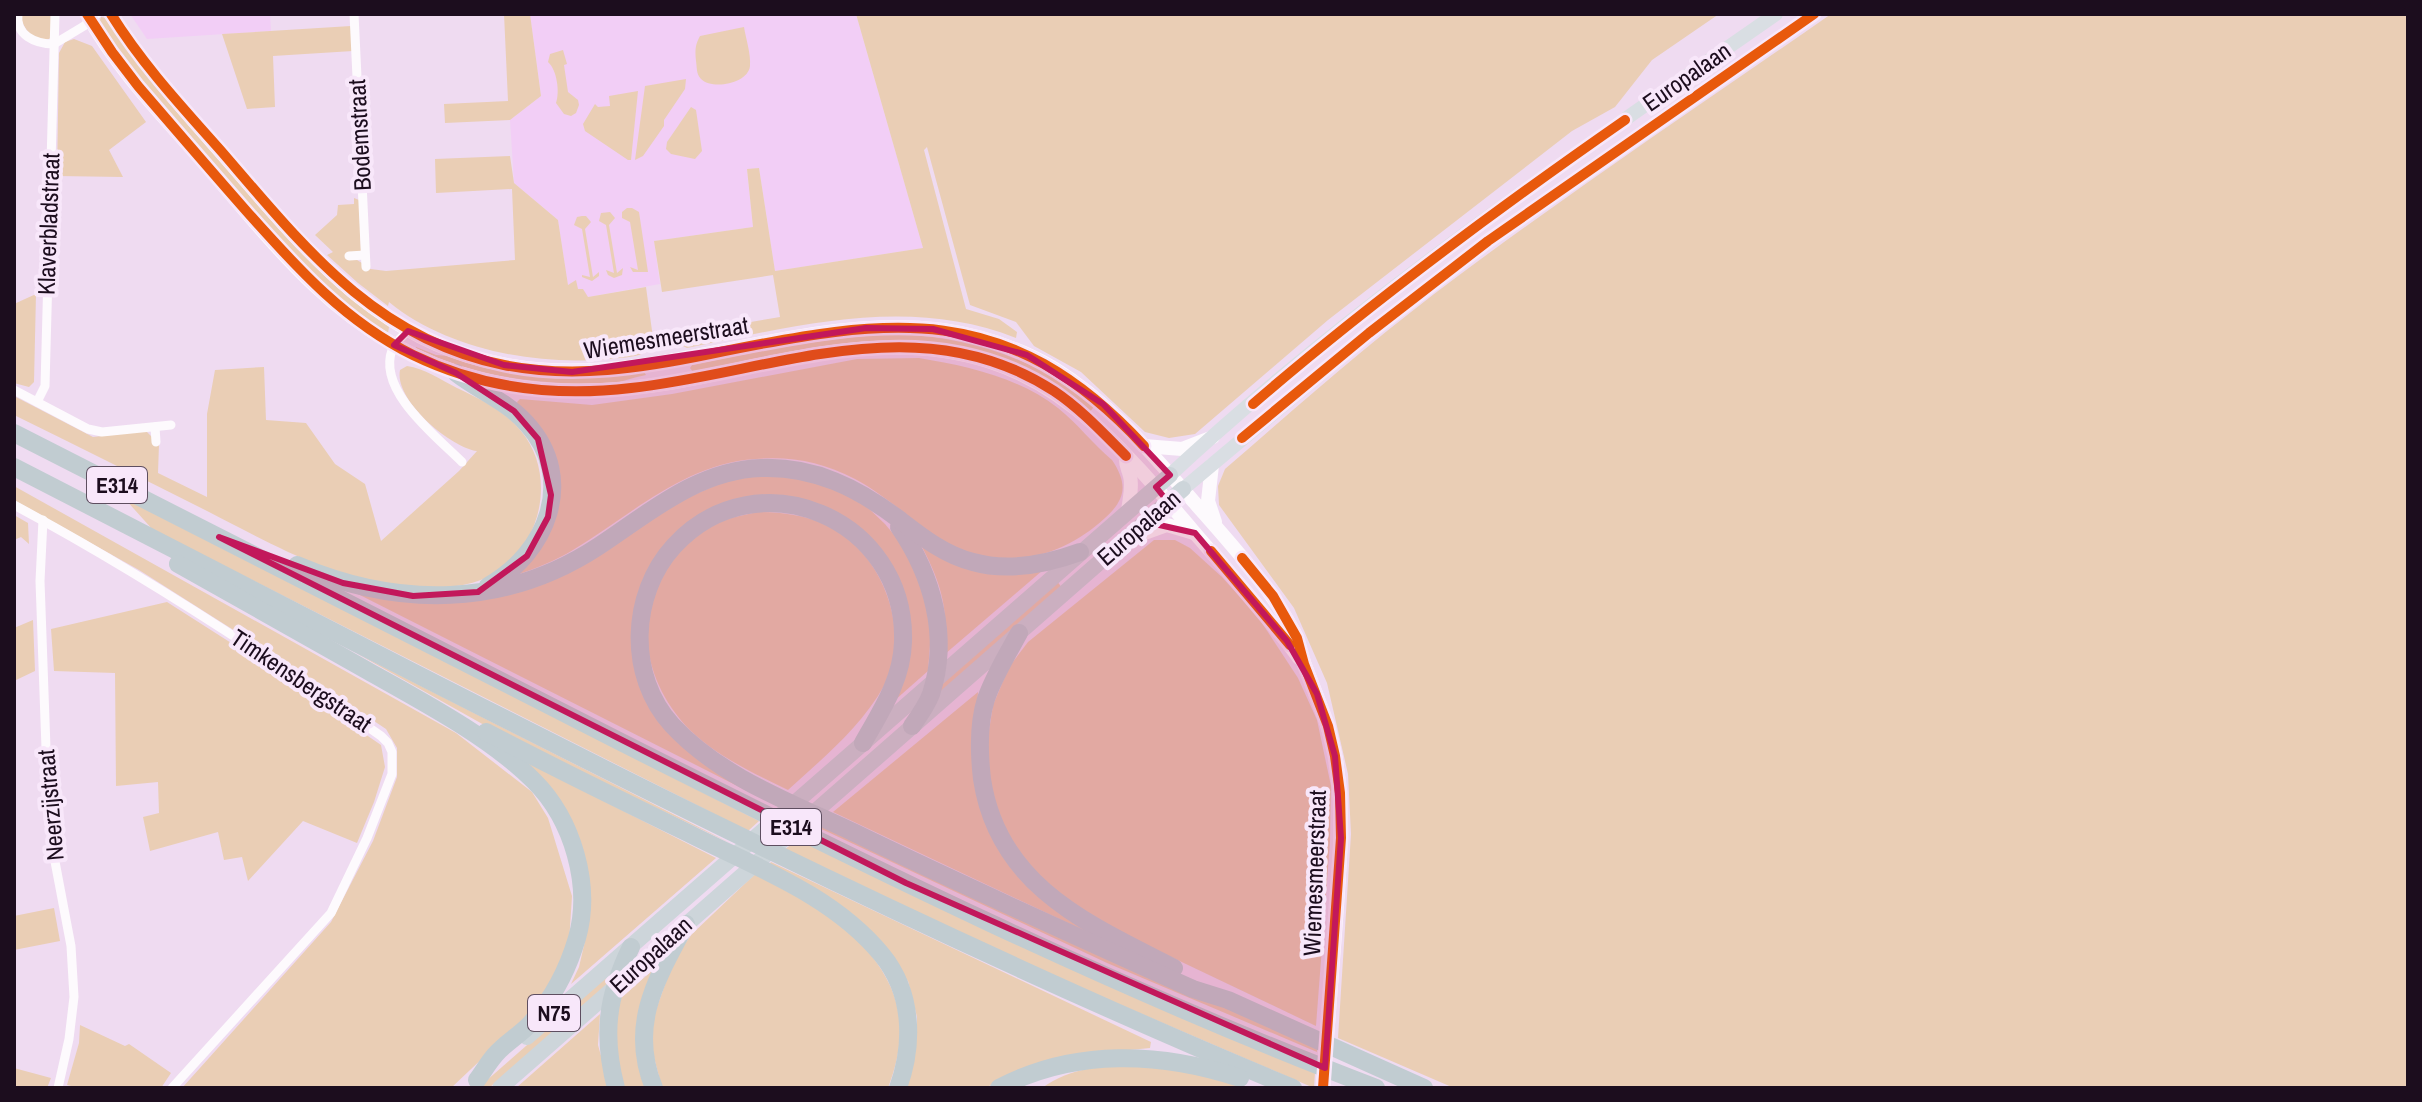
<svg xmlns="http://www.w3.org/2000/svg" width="2422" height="1102" font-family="'Archivo Narrow',sans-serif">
<rect width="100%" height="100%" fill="#efdbf1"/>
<g fill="#f2cef6">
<polygon points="130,14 270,14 271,31 147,39"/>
<polygon points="530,14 856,14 923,248 775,271 759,168 747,170 753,227 654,241 660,284 588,297 568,286 558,220 514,183 510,120 541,96"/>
</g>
<g fill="#eaceb5">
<path d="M20,14H51L52,36L49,39C32,41 23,29 20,14Z"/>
<polygon points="504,14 530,14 541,96 510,120 445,123 444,104 508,101"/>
<path d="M856,14H1719L1652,60L1615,107L1572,131L1328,320L1195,434L1169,438L1145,432L1081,372L1034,346L1016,322L970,305L927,147L924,150L966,309L999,319L1017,332L1016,338C909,295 795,326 687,348L673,341L674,335L780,317L773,275L662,292L654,241L753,227L747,169L759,168L775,271L923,248Z"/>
<path d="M1831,14H2408V1088H1454L1338,1038L1351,834L1348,774L1327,683L1294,608L1219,505L1218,486L1225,469C1301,403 1377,336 1458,276C1580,185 1706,101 1831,14Z"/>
<path d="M101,17L106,18L146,75L305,256L348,297L389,327L388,333C324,297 278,240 231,186C185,134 138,81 99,23Z"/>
<polygon points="351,26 353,51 273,56 275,107 247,109 222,34"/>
<path d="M744,27C746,39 751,54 750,66C748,84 712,90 701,79C696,74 697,67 696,61C695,50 695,45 700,36Z"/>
<polygon points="74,39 92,46 146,122 109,150 123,177 57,176 59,53 65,42"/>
<path d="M563,50L567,64L564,65L568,92L578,100L579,105L576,113L571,116L564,114L556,103C560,92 557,70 548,62L550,54Z"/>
<polygon points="686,79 685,89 664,120 664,126 643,156 635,160 645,86"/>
<polygon points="638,91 631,160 628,160 585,131 583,124 595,104 598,107 610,106 609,96"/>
<polygon points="691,107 696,110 702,151 695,159 671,154 666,149 667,142"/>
<path d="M510,156L514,183L558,220L568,285L576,280L578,289H583L588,297L646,287L653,338L644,353C633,358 619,358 607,359C536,366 446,349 389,302L388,306L358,283L327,255L333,252L315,235L337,215L338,205L354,204V198L359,200L361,250L357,260L362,263L363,268L386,271L515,260L512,189L436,193L435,159Z"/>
<polygon points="627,208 632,208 639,212 648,272 633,272 630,267 638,270 630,222 622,218 622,212"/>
<polygon points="610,212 615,218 609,225 617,273 623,268 622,275 614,278 608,275 606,270 614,273 606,225 599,221 601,213"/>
<polygon points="582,216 586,216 591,222 585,229 593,277 599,272 599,276 592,281 582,277 582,275 590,277 582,229 574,225 577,217"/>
<polygon points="36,294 34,382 29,387 14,383 14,304"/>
<path d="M900,334C973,338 1036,359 1095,405L1090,412L1053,384L1023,367L992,355L868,341L818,347L693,372L690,368L692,365C761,351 829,336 900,334Z"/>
<path d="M416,347L436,355L450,356L514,373L550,378L644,372L646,375C634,377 622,382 611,384C594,387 577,384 561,383C505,380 467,370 416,350Z"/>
<path d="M919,358C967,366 1018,377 1058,408C1077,423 1093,444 1112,460C1128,484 1126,499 1105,518C1060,560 993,575 939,539C911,520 885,495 855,479C822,462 792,456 755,459C684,464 631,515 573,550C555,561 536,568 517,575L556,496L519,408L517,402L520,399L592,405L672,394L857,359Z"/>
<path d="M407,366C424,368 441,380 457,388C480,399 504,410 521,431C561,479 538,561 478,581C452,590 422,588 394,585C330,578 266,541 209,512C144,479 79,447 14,415V396L93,437L146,431L159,444L158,473L207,497V414L215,370L264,367L266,420L306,423L335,464L365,484L381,541L459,471L477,451C450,447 394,400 400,370Z"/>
<polygon points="737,476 805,477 862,502 885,524 911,555 932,619 928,671 894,701 910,643 864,533 828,508 800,498 772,497 718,506 693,519 675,534 643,584 643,691 777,806 348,589 499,596 664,508"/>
<polygon points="14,486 456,733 532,792 548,818 572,896 569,943 546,992 521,1022 451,1088 182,1088 331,922 373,841 397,777 397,748 386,729 303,674 139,570 14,500"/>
<polygon points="125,499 759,821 748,831 153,530"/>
<path d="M757,512C780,512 803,515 824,524C880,547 914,631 884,686C860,728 823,758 788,790C753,773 712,754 685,725C629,662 634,577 705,529C719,519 741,516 757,512Z"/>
<polygon points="14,515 28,523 29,544 21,537 14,540"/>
<polygon points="1154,540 1175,540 1190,548 1222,577 1258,617 1298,678 1317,720 1331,786 1330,842 1316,1026 1146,945 1066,902 1019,858 995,811 986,750 993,705 1009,667 1028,642"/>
<path d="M920,543C969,573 986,581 1043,570L945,654C948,607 942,585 920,543Z"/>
<polygon points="1057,581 1062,588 940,694 943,681"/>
<polygon points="167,602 250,655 381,745 385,767 374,802 357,843 303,821 248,881 242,857 224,860 218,832 150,851 143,817 159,813 158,782 116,786 115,673 54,671 51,629"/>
<polygon points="33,620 35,671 14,681 14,628"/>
<polygon points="356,653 732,844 493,730"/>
<polygon points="978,692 974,756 992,834 1104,940 833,812"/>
<polygon points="519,758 716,858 571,984 579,967 585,941 586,870"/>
<polygon points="817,820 1317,1047 1317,1052 1107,963 813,825"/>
<polygon points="799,839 1315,1072 1314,1088 1037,969 785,849"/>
<polygon points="771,862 1151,1042 1150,1048 1079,1055 1019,1071 985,1088 904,1088 917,1034 917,1017 908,981 766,867"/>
<path d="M755,874C781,889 811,902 836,920C850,930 860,942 871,955C905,998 907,1038 888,1088H662L652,1050L651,1024L674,959L692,934Z"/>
<polygon points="54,908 60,941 14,950 14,916"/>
<polygon points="655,968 647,1088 621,1088 613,1041 620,999"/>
<polygon points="607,975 606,986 489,1088 478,1088"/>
<polygon points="600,1014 598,1045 610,1088 516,1088"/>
<polygon points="80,1025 125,1046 129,1044 171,1073 161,1088 79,1088 67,1085 79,1043"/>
<path d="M1134,1064L1202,1071L1249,1088H1042C1072,1067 1098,1067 1134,1064Z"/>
<polygon points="14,1068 51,1078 47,1088 14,1088"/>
</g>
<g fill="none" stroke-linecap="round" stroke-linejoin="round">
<g stroke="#fdfafd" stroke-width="9">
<path d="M18,14C15,35 35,44 54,44"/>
<polyline points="354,14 366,267"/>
<polyline points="54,44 84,26 97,14"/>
<polyline points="349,256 365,255"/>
<path d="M408,331C402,337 395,342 392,350C377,391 437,437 462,462"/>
<polyline points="14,390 88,429 102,432 171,425"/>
<polyline points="37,402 45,386 55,14"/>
<polyline points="155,427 156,442"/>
<path d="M14,505C141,573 263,653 381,736L388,743L392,752V774L367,838L331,913L172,1088"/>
<polyline points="43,520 40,581 47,776 53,851 71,946 74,997 69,1039 58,1088"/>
</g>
<g stroke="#fdfafd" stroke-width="14">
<path d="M87,14C118,71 166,119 208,167C242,207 276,249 314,285C416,382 533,405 669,383C774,365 881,327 988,361C1076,389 1135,463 1193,531C1229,573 1266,613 1299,658"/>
<path d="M111,14C142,63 181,106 219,150C291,232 360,323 468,356C617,401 751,327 898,327C953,327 1008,341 1055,369C1110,403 1152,454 1194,502C1230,543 1268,584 1294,632C1300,644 1301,656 1306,668C1318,699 1330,728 1336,760C1345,818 1339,876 1335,934C1331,985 1327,1037 1323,1088"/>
<polyline points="1144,446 1182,449 1213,437"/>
<path d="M1126,456C1125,465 1128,468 1130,476C1133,488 1129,500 1128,512"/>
<polyline points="1212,465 1208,501 1215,522"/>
<polyline points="1131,538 1167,525 1194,533"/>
</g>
<g stroke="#d9dee3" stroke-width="14">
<path d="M1170,475C1356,302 1568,159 1776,14"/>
<polyline points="1183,489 1369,333 1488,241 1814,14"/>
</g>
<g stroke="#cdd5da" stroke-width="16">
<polyline points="527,1037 1170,475"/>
<polyline points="500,1088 1183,489"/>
</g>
<g stroke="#c1ccd1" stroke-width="18">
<path d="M456,373C479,391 508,402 527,424C577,479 547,553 488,586"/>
<path d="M14,433C215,535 416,638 617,740C865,865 1116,989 1376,1088"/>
<path d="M14,467C435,683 855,906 1293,1088"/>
<path d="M899,527C932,575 950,636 931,694C927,705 919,716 912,726"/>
<path d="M178,564C242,600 305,635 368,671C423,702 490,737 534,781C573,820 592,886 577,938C568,969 552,999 531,1023C520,1035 505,1043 495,1055C488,1063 483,1072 477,1080"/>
<path d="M297,565C398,608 505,608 599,546C649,513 698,470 761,468C814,466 858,488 900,520C922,537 945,555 973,562C1008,572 1047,564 1080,552"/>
<path d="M1019,633C1007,655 994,676 986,699C978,724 979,753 982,779C998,886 1088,924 1174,968"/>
<path d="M486,732C553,767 620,800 688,833C755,867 833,895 882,955C913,993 914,1044 898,1088"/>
<path d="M863,743C881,711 902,680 903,642C907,519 757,455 674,546C630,594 627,676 672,725C720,777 792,803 855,833C966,887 1080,938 1193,989L1228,1000L1424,1088"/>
<path d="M616,1088C602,1035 607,996 631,947"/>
<path d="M654,1088C628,1025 657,978 686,924"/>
<path d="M999,1088C1075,1048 1161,1052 1240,1078"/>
</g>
<defs>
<g id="cycleway">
<path d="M87,14L112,52L138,86C175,129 212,172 249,214C298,269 346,322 413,355C481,388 556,397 631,388C774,372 919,303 1054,391C1081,409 1103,433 1126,456"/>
<path d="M111,14C142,64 183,108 222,152C303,246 375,339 504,365C573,379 642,368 710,354C891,317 1007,298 1144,446"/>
<path d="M1253,404C1371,302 1497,209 1625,120"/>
<polyline points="1242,438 1369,333 1488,241 1814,14"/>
<polyline points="1211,551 1290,645"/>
<polyline points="1242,558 1273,596 1297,638 1304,664 1328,726 1335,756 1340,793 1341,838 1323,1088"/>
</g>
</defs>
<use href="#cycleway" stroke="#f8e7fa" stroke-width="15"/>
<use href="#cycleway" stroke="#e8590c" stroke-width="10"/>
</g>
<path fill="#c2185b" fill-opacity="0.2" stroke="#c2185b" stroke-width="6" stroke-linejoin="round" d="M866,328L933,329L1027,355L1103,404L1170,475L1156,487L1168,502L1146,522L1195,533L1287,641L1317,694L1335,756L1341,838L1325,1068L906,883L219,537L343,583L413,596L478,592L527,556L548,517L551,495L538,439L514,411L456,373L394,345L408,331L504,365L572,372Z"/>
<g text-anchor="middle" stroke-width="8" stroke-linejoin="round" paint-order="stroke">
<g fill="#f8e7fa" stroke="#5e4e60" stroke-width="2">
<rect x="87" y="467" width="60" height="36" rx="6"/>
<rect x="761" y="809" width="60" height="36" rx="6"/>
<rect x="528" y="995" width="52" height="36" rx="6"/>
</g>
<g font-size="22" font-weight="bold" fill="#1c0d1e">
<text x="117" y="493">E314</text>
<text x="791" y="835">E314</text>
<text x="554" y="1021">N75</text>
</g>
<g font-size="24" fill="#1c0d1e" stroke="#f8e7fa">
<text transform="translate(1687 77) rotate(-35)" y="8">Europalaan</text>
<text transform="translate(360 135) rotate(-93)" y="8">Bodemstraat</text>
<text transform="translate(49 224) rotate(-88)" y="8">Klaverbladstraat</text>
<text transform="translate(666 338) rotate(-9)" y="8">Wiemesmeerstraat</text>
<text transform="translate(1139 528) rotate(-41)" y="8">Europalaan</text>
<text transform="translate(301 681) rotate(34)" y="8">Timkensbergstraat</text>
<text transform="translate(51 805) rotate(-95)" y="8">Neerzijstraat</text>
<text transform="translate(1315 873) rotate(-88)" y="8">Wiemesmeerstraat</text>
<text transform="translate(651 955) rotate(-42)" y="8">Europalaan</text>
</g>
</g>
<rect width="2422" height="1102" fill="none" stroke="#1c0d1e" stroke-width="32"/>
</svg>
